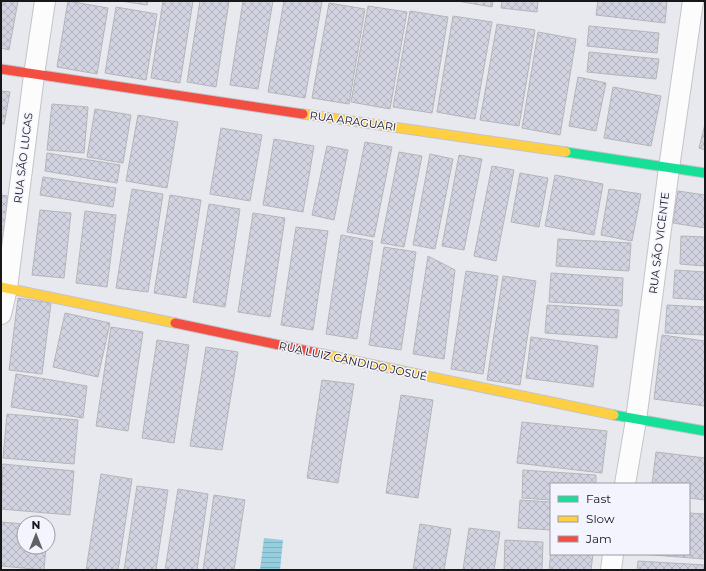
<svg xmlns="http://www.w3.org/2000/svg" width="706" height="571" font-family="Montserrat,sans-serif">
<defs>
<pattern id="water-rules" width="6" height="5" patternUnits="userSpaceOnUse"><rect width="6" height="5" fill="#94cedf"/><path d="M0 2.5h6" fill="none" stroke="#7fb0bf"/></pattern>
<pattern id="building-cross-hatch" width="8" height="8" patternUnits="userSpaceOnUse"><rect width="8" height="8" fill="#d1d3e1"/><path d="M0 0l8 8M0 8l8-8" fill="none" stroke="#b3b4c0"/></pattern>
</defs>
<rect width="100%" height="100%" fill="#e8e9ee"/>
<polygon fill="url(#water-rules)" points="264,538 283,540 280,570 260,570"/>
<g fill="url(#building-cross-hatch)" stroke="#b5b5b9">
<polygon points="1,1 18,1 9,50 1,48"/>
<polygon points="68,1 108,8 97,74 57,67"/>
<polygon points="120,1 148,1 147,5"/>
<polygon points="163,1 193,1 180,83 151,78"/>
<polygon points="200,1 229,1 216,87 187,82"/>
<polygon points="243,1 273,1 258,89 230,85"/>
<polygon points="284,1 322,2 305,98 268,92"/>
<polygon points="457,1 493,1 492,7"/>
<polygon points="502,1 538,1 537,12 501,8"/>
<polygon points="598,1 667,1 665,23 596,15"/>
<polygon points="329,3 365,9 349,104 312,98"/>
<polygon points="368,6 407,12 390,109 351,102"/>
<polygon points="116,7 157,14 146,80 105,73"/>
<polygon points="410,11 448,17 432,113 393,107"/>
<polygon points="453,16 492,22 475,119 437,112"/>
<polygon points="497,24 535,30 519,126 480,120"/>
<polygon points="589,26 659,33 657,53 587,46"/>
<polygon points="538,32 576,39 560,135 522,128"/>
<polygon points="589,52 659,59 656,79 587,72"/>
<polygon points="578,77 606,83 596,131 569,126"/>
<polygon points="613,87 661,96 651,146 604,138"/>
<polygon points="1,91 10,92 4,124 1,124"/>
<polygon points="52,104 88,107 84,153 47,150"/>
<polygon points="95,109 131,115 123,163 87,157"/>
<polygon points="138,115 178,122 167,188 126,181"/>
<polygon points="705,124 705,150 699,148"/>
<polygon points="221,128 262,135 250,201 210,194"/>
<polygon points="274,139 314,146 303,212 263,205"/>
<polygon points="365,142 392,147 374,237 347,232"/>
<polygon points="327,146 348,150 334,220 312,215"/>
<polygon points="399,152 422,156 404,247 381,243"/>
<polygon points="47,153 120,165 117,183 45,171"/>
<polygon points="430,154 453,159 435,249 413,245"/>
<polygon points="459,155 482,159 464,250 442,246"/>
<polygon points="492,166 514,170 496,261 474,256"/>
<polygon points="520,173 548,178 539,227 511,222"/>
<polygon points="555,175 603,184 594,235 545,226"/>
<polygon points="43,177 116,188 113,207 40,195"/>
<polygon points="132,189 163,194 148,292 116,288"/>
<polygon points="609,189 641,194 632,241 601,235"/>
<polygon points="678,191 705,195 705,228 673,223"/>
<polygon points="1,195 8,196 1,252"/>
<polygon points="170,195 201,200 186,298 154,293"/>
<polygon points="209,204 240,209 225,307 193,302"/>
<polygon points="40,210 71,213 64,278 32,275"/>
<polygon points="85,211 116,215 107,287 76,283"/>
<polygon points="253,213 285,218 270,317 238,312"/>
<polygon points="296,227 328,231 313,330 281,325"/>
<polygon points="341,235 373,241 357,339 326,334"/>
<polygon points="681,236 705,237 705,266 680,264"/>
<polygon points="558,239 631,243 629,271 556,266"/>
<polygon points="384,247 416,252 401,350 369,345"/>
<polygon points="428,256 455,270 444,359 413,354"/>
<polygon points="675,270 705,272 705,300 673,298"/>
<polygon points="466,271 498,276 483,374 451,369"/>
<polygon points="551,273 623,278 622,306 549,302"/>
<polygon points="503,276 536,281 520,385 487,380"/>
<polygon points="18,298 51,303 42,374 9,370"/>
<polygon points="547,305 619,310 617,338 545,333"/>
<polygon points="667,305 705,307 705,335 665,333"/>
<polygon points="65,313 110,323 98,377 53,367"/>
<polygon points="111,327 143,332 128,431 96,426"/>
<polygon points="662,335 705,341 705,406 654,399"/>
<polygon points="531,337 598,346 593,387 526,378"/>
<polygon points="157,340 189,345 174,443 142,438"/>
<polygon points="206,347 238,352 222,450 190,446"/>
<polygon points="16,374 87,386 83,418 11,407"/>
<polygon points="322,380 354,384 338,483 307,478"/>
<polygon points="401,395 433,400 418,498 386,493"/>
<polygon points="7,414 78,420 74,464 3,458"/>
<polygon points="522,422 607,431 602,473 517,463"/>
<polygon points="656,452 705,458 705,500 689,498 689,484 652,484"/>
<polygon points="3,464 74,471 70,515 1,509"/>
<polygon points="523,470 596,475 596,484 551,484 551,500 522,498"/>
<polygon points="101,474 132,479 118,570 86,570"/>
<polygon points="137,486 168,490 156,570 124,570"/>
<polygon points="178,489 208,494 197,570 165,570"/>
<polygon points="214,495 245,500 234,570 203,570"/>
<polygon points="520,500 551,502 551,530 518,528"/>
<polygon points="689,513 705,514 705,559 640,554 689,554"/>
<polygon points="1,522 24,524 24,547 46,547 44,570 1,566"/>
<polygon points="420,524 451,529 444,570 413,570"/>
<polygon points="469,528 500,532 494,570 463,570"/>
<polygon points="505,540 543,542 542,570 504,570"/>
<polygon points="551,551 551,554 593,554 591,570 549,570"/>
<polygon points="638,561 705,565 705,570 637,570"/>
</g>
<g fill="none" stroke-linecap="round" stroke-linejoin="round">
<defs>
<g id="street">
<polyline points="1,314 7,288 34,75 45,1"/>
<polyline points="625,484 636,420 669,168 693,1"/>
<polyline points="611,570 613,554"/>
</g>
<g id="fast">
<polyline points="566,152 705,173"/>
<polyline points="614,415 705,431"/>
</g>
<g id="slow">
<polyline points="303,114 566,152"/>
<polyline points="1,287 175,323"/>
<polyline points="322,354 614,415"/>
</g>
<g id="jam">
<polyline points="1,69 303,114"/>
<polyline points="175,323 322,354"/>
</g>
</defs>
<use href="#street" stroke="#c4c4c9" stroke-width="22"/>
<use href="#fast" stroke="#c4c4c9" stroke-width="11"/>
<use href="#slow" stroke="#c4c4c9" stroke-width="11"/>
<use href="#jam" stroke="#c4c4c9" stroke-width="11"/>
<use href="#street" stroke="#fcfcfc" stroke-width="20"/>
<use href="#fast" stroke="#16e098" stroke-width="9"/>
<use href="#slow" stroke="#ffcf43" stroke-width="9"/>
<use href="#jam" stroke="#f24e42" stroke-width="9"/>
</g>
<g text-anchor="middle" stroke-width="3" stroke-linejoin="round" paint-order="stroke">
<g font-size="11" fill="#17171a" stroke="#f3f4fe">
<text transform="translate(353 121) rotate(8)" y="4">RUA ARAGUARI</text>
<text transform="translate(23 158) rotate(-83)" y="4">RUA SÃO LUCAS</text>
<text transform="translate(659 243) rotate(-83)" y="4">RUA SÃO VICENTE</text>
<text transform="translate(353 361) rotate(12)" y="4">RUA LUIZ CÂNDIDO JOSUÉ</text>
</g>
</g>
<rect width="706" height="571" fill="none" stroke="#17171a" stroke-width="4"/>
<rect x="550" y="483" width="140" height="72" fill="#f3f4fe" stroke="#9b9ca3"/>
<rect x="558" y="496" width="20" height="6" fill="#16e098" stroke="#9b9ca3"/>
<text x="586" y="503" font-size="12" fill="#17171a">Fast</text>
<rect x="558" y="516" width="20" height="6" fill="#ffcf43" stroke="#9b9ca3"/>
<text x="586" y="523" font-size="12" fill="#17171a">Slow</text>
<rect x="558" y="536" width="20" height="6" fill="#f24e42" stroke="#9b9ca3"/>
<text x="586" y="543" font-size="12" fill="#17171a">Jam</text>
<g transform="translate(36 535)"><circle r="19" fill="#f3f4fe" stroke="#9b9ca3"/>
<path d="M0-3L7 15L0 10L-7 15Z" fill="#606064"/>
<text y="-6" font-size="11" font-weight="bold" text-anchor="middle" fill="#17171a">N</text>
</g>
</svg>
